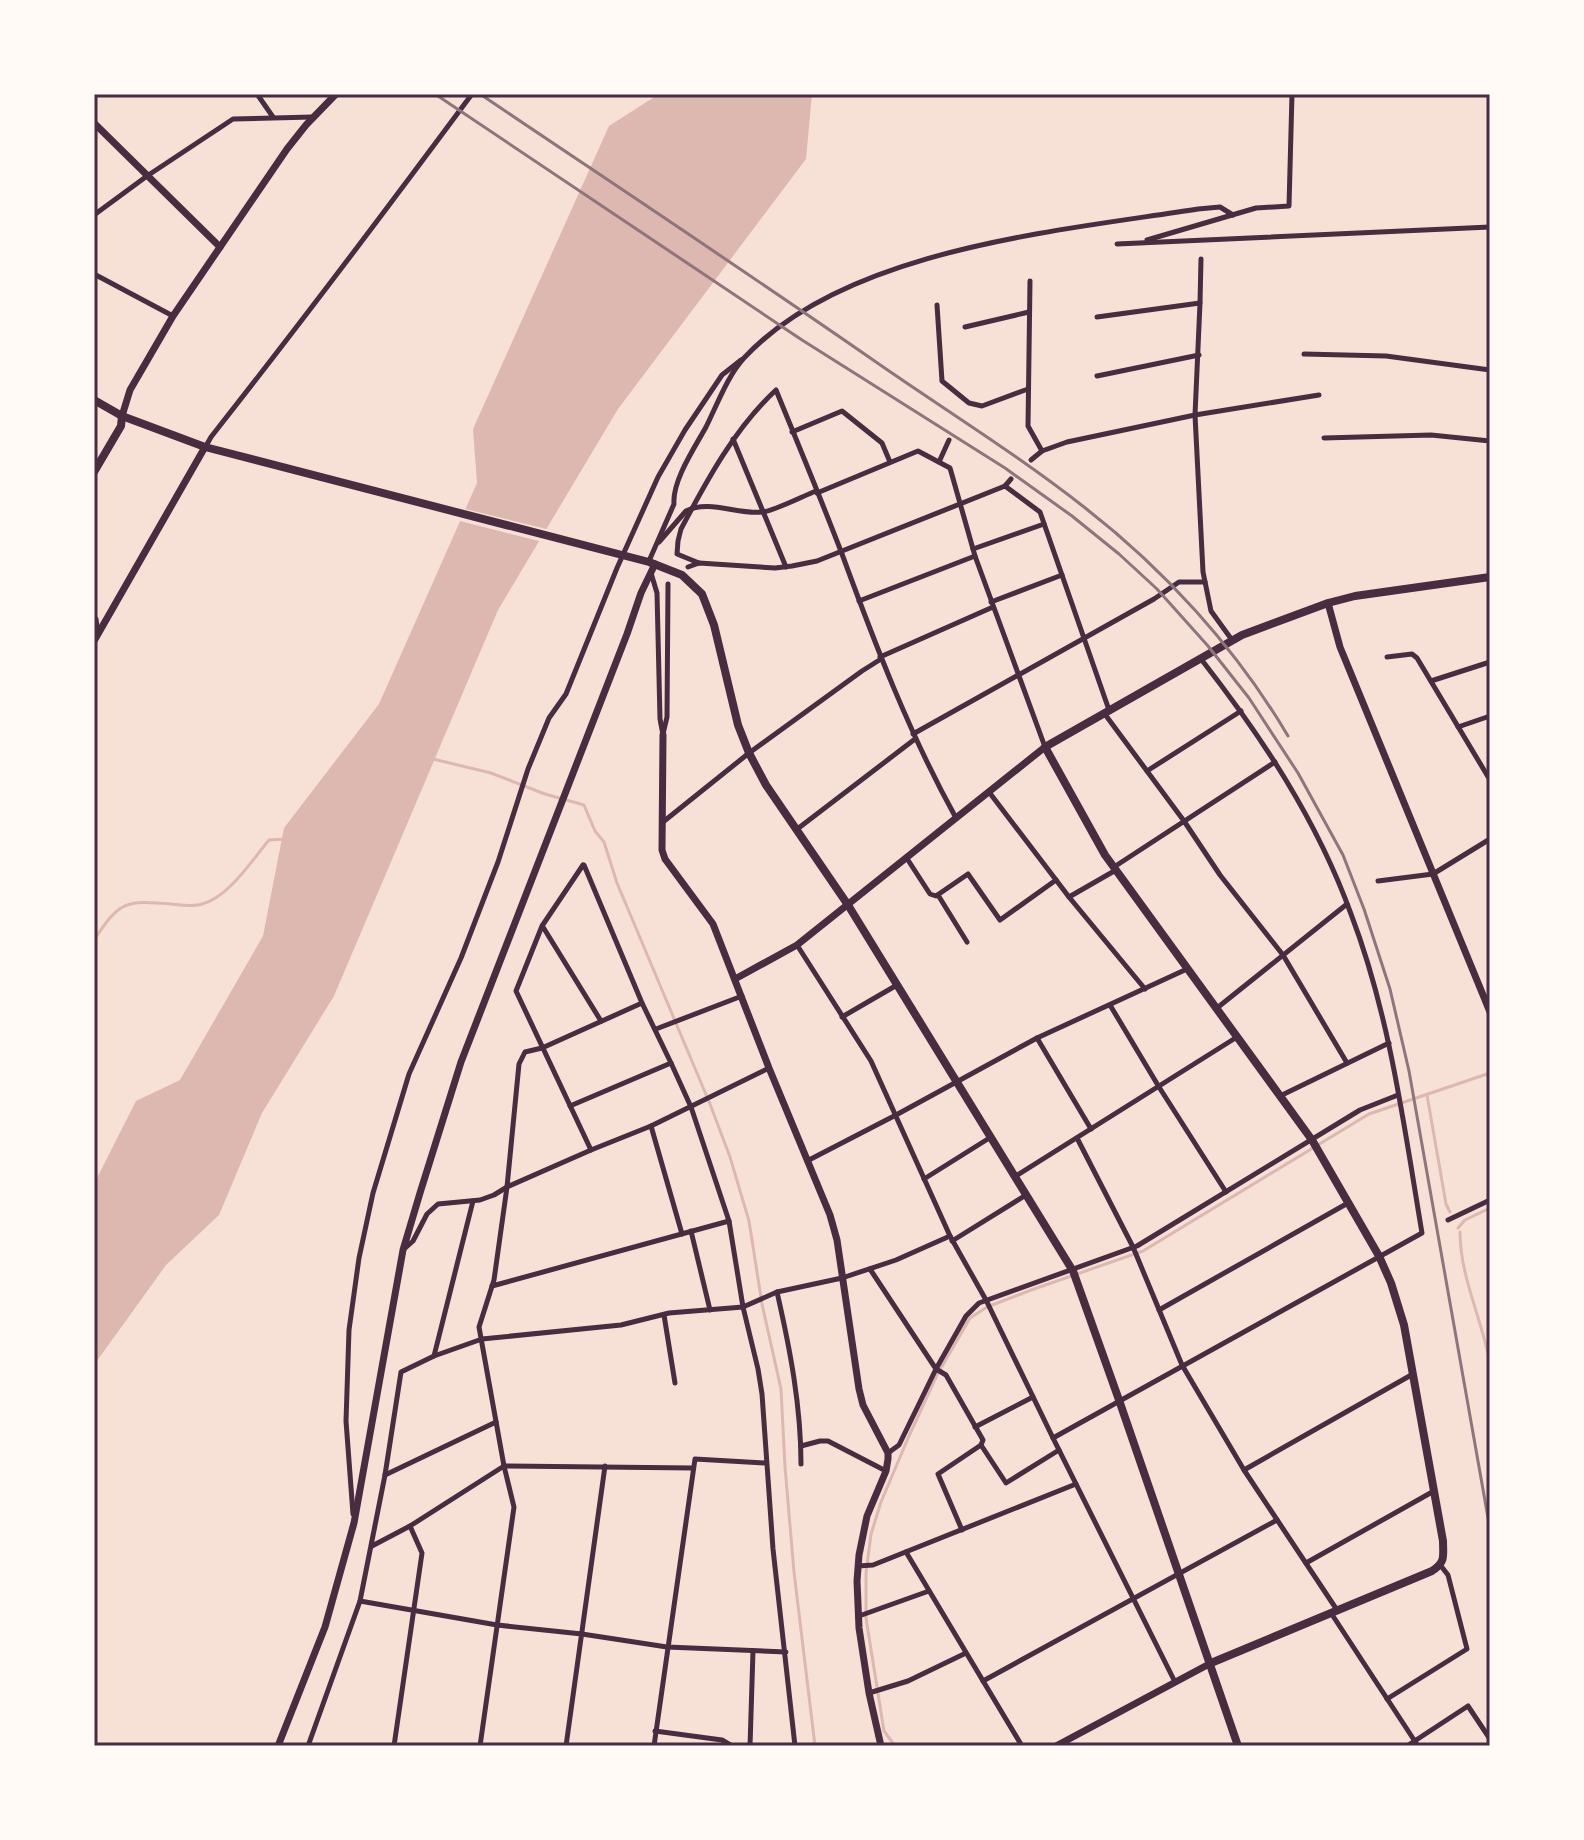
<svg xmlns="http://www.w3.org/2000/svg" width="1584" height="1840" font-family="'Open Sans',sans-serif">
<rect width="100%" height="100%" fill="#f7e1d7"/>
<polygon fill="#dcb8b0" points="659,94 812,94 806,159 618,409 498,610 334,996 262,1113 219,1215 166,1265 94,1365 94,1184 136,1101 180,1080 263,936 284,828 379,704 477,483 473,429 609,126"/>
<polygon fill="#f7e1d7" points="461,508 550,530 543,542 456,520"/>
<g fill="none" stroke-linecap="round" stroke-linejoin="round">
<g stroke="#dcb8b0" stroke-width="3">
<polyline points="433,759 491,773 545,794 584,805 595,831 604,842 617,883 710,1104 730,1157 749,1221 762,1304 781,1389 785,1467 794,1572 815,1746"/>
<path d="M94,940C120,901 125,900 171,904C181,905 193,907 202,904C229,897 252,860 269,840L286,839"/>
<polyline points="1427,1095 1446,1204 1450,1212"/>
<polyline points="1458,1228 1465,1220 1490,1208"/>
<path d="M1460,1232C1460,1277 1482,1319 1490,1363"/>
<polyline points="895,1746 884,1731 866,1618 866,1573 871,1534 881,1502 909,1436 937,1375 970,1318 987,1307 1034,1289 1143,1251 1369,1114 1490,1073"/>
</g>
<g stroke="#4a2c40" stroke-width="5">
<polyline points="257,94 273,117"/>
<polyline points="94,215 147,176 233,119 312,117"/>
<polyline points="1147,240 1256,208 1289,206 1292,94"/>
<polyline points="1117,244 1490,227"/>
<polyline points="94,274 173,316"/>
<polyline points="1030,281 1028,426 1042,451 1031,460"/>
<polyline points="1200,303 1201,259"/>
<polyline points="937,305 942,381 969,403 982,406 1028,389"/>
<polyline points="1097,317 1200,303 1195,415 1203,572 1211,611 1232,640"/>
<polyline points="965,327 1029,312"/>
<polyline points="1304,354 1386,356 1490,370"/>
<polyline points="1097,376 1199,355"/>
<polyline points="792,432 842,411 882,443 890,462"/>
<polyline points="1324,438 1431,435 1490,441"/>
<polyline points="733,439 786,567"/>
<path d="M206,446L211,437C300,324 386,210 472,94"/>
<polyline points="1042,451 1067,442 1195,415 1319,395"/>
<polyline points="939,462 949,440"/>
<polyline points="1005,486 1040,512 1109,710"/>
<polyline points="817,493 918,451 950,468 975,556 1045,747"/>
<path d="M659,542L686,511C709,499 738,515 762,512C774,511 803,496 816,491"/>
<polyline points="973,549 1044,524"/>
<path d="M649,561L674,504C672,481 695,447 706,427C717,405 728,375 744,358C845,249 1058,231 1198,209L1220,207L1233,215"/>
<path d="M699,563L677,554L678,541L681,529C707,480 735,428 776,390C798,444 821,499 842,554C875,644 909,733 956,818"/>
<polyline points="688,567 699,563 775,568 792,566 817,561 1005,486 1011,479"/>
<polyline points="651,573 657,593 660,719 663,735"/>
<polyline points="859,601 975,556"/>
<polyline points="991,602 1062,575"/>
<polyline points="94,618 96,619 98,633"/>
<polyline points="880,657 993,607"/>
<polyline points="1387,657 1412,654 1417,658 1490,780"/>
<polyline points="1431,681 1490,662"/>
<polyline points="1104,713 1184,821 1220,875 1283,955 1347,1063"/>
<polyline points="1458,727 1490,716"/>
<polyline points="663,734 667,717 668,584"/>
<polyline points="913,734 1154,599 1179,582 1205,582"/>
<polyline points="1147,771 1241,711"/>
<polyline points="989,792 1069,897 1145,989"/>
<polyline points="663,822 749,753 862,671 881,659"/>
<polyline points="796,830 915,739"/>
<polyline points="906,857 930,894 936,896 968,874 1000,920 1056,880"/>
<polyline points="583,865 542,926 516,991 591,1150"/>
<polyline points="1114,867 1275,762"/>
<polyline points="1378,881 1433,874 1490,839"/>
<polyline points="938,895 967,942"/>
<polyline points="1069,897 1116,870"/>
<polyline points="543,927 601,1021"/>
<polyline points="797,945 871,1061 950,1236 986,1300 1053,1438 1175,1682"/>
<polyline points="1110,1005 1159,1087 1226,1192"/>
<polyline points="1217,1008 1347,904"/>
<polyline points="842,1017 897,985"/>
<polyline points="656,1029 742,996"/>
<polyline points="1037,1038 1091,1129"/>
<polyline points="671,1063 691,1107 729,1221 743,1307 758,1369 762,1394 773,1549 795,1746"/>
<polyline points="1280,1096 1389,1043"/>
<polyline points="570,1106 671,1063 642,1003 584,865"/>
<polyline points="651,1126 682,1234"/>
<polyline points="1077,1138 1133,1247 1182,1365 1244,1470 1337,1610"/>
<polyline points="807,1161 896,1115 1037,1038 1187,969"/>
<polyline points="1016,1176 1237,1037"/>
<polyline points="924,1179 991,1137"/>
<polyline points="1448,1220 1490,1200"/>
<polyline points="691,1231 710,1310"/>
<polyline points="952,1241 1026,1195"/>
<polyline points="403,1250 413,1241 427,1214 438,1204 480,1200 494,1195 507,1187 591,1150 651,1126 769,1068"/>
<polyline points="870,1269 936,1369 946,1375 983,1440 981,1445 938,1474 962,1530"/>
<polyline points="492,1286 729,1221"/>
<path d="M777,1292C790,1349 801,1406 801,1464"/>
<polyline points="1159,1310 1348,1203"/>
<polyline points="664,1315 675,1383"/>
<polyline points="434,1356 473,1201"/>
<polyline points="975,1427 1033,1397"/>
<path d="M1053,1438L1422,1233C1404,1126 1390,1016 1351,914C1317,820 1262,737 1201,659"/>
<polyline points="981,1445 1006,1483 1059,1450"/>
<polyline points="801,1446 820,1441 828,1441 886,1471"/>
<polyline points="888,1453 899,1445 936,1369 966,1316 979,1303 1137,1246 1360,1110 1398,1095"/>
<polyline points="1244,1470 1413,1374"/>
<polyline points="385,1475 496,1422"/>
<polyline points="353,1514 346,1421 349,1330 359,1258 373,1193 409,1074 461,958 498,862 528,769 549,718 566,694 617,568 658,477 685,430 722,375 741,360"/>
<polyline points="372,1546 410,1526 504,1466 693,1468"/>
<polyline points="906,1552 1022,1746"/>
<polyline points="1306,1563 1434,1491"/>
<polyline points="858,1566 873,1565 1076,1484"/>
<polyline points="360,1601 497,1625 582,1634 667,1647 786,1652"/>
<polyline points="1331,1613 1418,1746"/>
<polyline points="859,1616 929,1591"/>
<polyline points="983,1681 1277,1520"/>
<polyline points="869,1693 908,1681 966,1653"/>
<polyline points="1387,1699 1467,1649 1448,1575 1441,1566"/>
<polyline points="655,1731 722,1740 732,1746"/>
<polyline points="308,1746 360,1601 385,1475 401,1372 434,1356 482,1339 621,1325 669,1313 743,1307 777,1292 842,1278 896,1260 950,1236"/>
<polyline points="394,1746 422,1553 410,1526"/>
<polyline points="480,1746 514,1507 504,1466 479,1327 494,1280 507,1187 519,1064 525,1052 542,1048 642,1003"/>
<polyline points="566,1746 605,1466"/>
<polyline points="654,1746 695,1459 766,1463"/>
<polyline points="750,1746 753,1651"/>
<polyline points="1407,1746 1468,1706 1490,1739"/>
</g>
<g stroke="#4a2c40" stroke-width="7">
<polyline points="94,123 220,247"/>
<polyline points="122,416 130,390 173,316 287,149 306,125 336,94"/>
<polyline points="1328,603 1340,647 1490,1012"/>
<polyline points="94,641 205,447"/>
<polyline points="663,735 662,850 665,859 713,924 769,1068 830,1215 837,1240 859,1389 863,1405 888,1453 888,1459 886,1471 867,1516 859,1555 857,1581 859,1628 869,1693 881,1746"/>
<polyline points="735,979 797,945 1045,747"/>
<polyline points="278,1746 325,1627 354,1523 403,1250 420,1193 461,1062 627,634 641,593 655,564"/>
<polyline points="1056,1746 1211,1663"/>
</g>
<g stroke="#4a2c40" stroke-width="8">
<polyline points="94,472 121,426 122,416"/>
<path d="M1211,1663L1432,1571C1446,1562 1443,1556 1443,1541L1404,1325L1391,1283L1379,1256L1312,1140L1105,855L1045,747L1242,635L1328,603L1355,596L1490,577"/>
</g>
<polyline stroke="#4a2c40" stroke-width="8" points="94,400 122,416 205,447 649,562 682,575 702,594 714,625 738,725 749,753 766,785 848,905 1073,1271 1119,1400 1238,1746"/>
<g stroke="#8f747c" stroke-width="3">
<polyline points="435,94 802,340 1005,468 1072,516 1119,554 1157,589 1208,646 1249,698 1298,773 1343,855 1364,909 1390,989 1409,1071 1490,1529"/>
<path d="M480,94C612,183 745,271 876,362C945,410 1018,455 1084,507C1164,569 1236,648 1288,736"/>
</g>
</g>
<rect width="1584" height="1840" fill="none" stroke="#fffaf5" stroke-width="192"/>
<rect x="96" y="96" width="1392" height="1648" fill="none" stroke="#4a2c40" stroke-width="3"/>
</svg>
